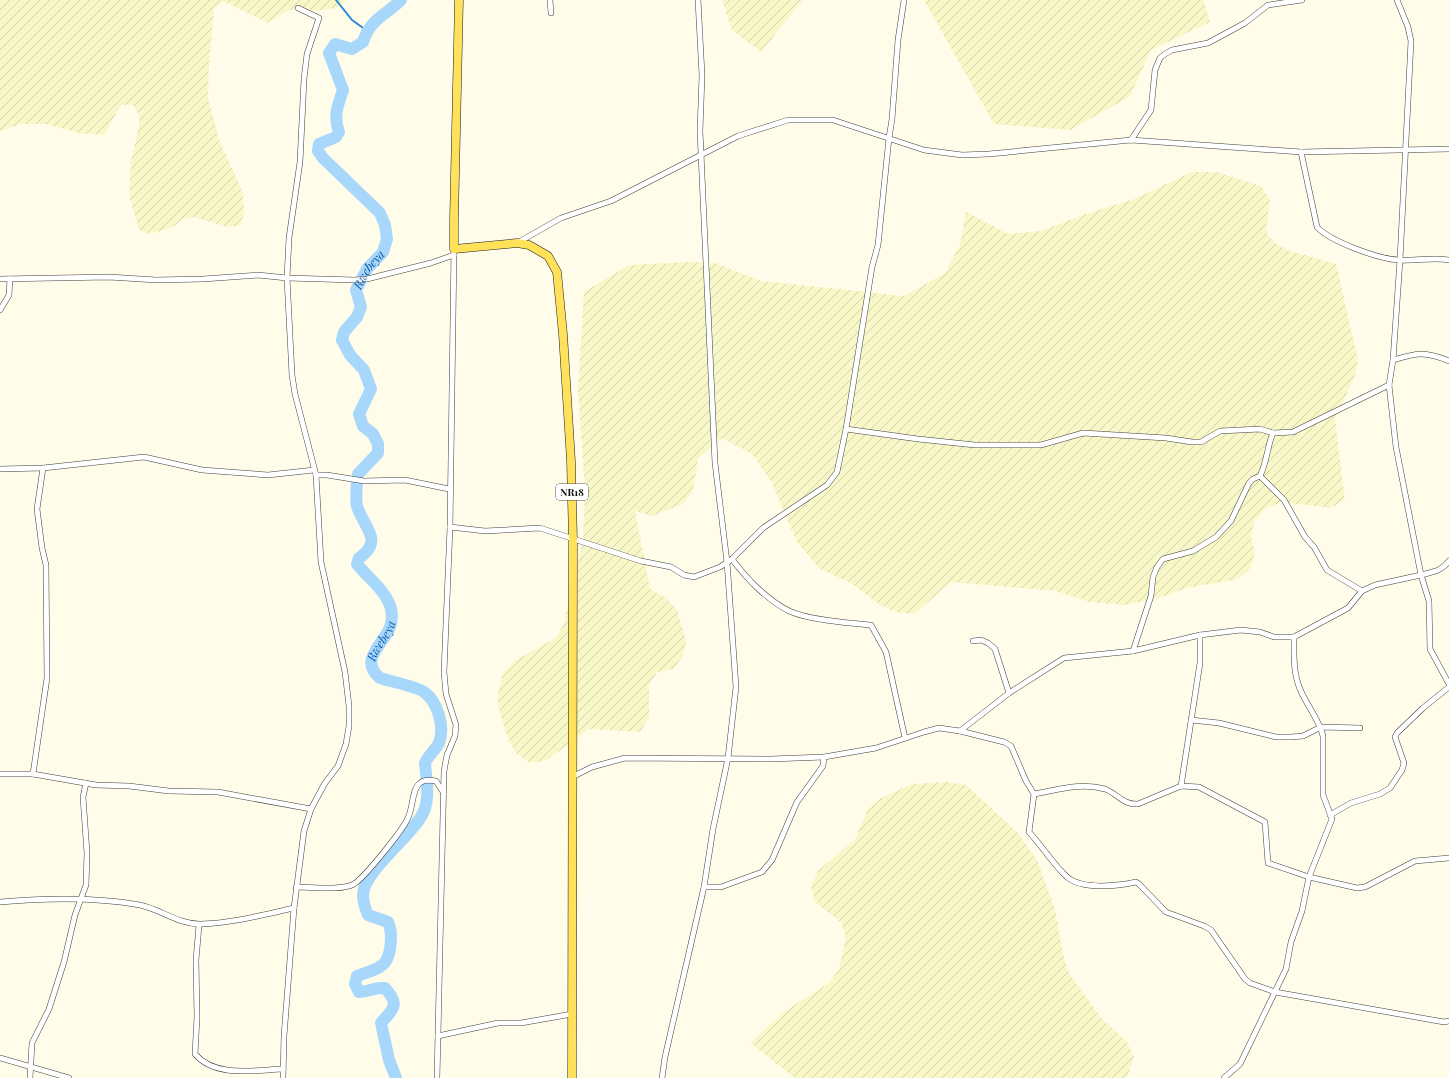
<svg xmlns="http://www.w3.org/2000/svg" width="1449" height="1078" font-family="'Playfair Display',serif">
<defs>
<pattern id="farmland-furrows" width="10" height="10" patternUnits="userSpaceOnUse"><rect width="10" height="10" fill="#f8f7c7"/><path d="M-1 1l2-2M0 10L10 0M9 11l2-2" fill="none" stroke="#d3d2aa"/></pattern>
</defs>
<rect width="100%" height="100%" fill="#fffcea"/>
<g fill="url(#farmland-furrows)">
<polygon points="0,0 347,0 336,8 312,11 288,10 268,23 223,1 214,9 209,64 208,98 219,140 243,193 244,214 240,225 228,227 194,217 182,219 173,227 150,234 139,230 129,196 131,160 139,126 139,115 133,105 121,105 104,135 79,133 45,124 21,124 0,131"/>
<polygon points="722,0 803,0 761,52 732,30"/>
<polygon points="924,0 1203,0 1210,22 1151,50 1130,96 1071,130 994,124"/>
<polygon points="1192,172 1216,172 1261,186 1270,200 1266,232 1275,243 1290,251 1336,264 1358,360 1355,376 1335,419 1345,500 1330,508 1281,502 1265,509 1254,521 1251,537 1255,553 1250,569 1238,579 1187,588 1156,599 1124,605 1089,602 1056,591 951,582 914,614 896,612 880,605 851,583 820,569 797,542 772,483 752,454 722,438 698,458 693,490 683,504 652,516 635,511 650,589 666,598 677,610 686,640 683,656 673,669 657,672 649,686 649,718 640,732 589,729 547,760 530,763 516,753 508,739 498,705 499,688 503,673 515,661 557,637 564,623 583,540 585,490 578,391 584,292 629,265 691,262 715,263 761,281 904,296 945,273 960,245 966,212 1009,234 1041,231 1086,214 1134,199"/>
<polygon points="947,782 966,785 1017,832 1037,860 1055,909 1064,959 1070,975 1102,1019 1127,1042 1134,1057 1127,1078 795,1078 750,1043 786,1010 829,983 839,969 846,937 841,922 815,902 811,887 818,871 855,839 868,809 881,798 912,784"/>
</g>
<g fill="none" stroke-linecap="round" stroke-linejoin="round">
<polyline stroke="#2988da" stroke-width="2" points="336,0 352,20 366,30"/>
<path stroke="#a8d7fc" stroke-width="12" id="s1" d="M396,1078L389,1060L381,1023C394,1008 400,1005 385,988C372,987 371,992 359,992L355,984L357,976C364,973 374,971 381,966C392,959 393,933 388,922L368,915C365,908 363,902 363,895C363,871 415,834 424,811C430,796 426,779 425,763C428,756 436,749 439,743C445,727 438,702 424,692C418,687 389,681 380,678C358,660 384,644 390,627C393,621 392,611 390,605C383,588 368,578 357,564L359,558C385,540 363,527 357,506C355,497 357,484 358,474L378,453V444L373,434L363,426L359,414L371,389L364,370L350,355L342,340L344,332L357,317L361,307L356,290L367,269L383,252L387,239L385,225L380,213L323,158L318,151L319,144L336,137L339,132C333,116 338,105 343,90L329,53L335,44L352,49L363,42C370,19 386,15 401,0"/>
<defs>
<g id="street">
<polyline points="550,0 551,13"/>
<polyline points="1131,140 1151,110 1155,70 1160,58 1165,54 1172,50 1208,43 1245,23 1268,5 1302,0"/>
<path d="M1301,152L1317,227C1331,242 1379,259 1399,260C1416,261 1433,257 1449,260"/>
<polyline points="517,243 561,218 611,201 738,136 788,120 833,120 924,150 962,155 989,154 1131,140 1301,152 1449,149"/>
<polyline points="0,279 109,277 156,280 203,279 258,275 287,278 355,280 367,279 431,263 454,255"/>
<polyline points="0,310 9,295 10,279"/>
<path d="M1393,360C1418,353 1424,351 1449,361"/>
<polyline points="846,429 918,439 975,445 1041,445 1083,433 1166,438 1192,442 1201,442 1220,431 1260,429 1273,433"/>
<polyline points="0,469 43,468 144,457 202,470 268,475 314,470"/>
<polyline points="316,475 327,475 364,481 405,480 449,489"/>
<polyline points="1260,476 1284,500 1305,537 1314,547 1327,570 1362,591"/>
<polyline points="450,527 485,531 540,528 641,561 671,567 684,575 694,577 720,567 732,559 763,528 827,485 837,472 846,429 872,267 878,245 889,138 892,119 898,40 904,0"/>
<path d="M732,559C746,578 767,600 789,611C809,620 848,623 871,625L886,652L905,738"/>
<path d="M1449,561C1442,571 1432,572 1421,575L1429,601L1430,649L1449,684"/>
<polyline points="973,641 981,640 988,643 995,649 1009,693"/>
<path d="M1133,651L1151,596L1153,577L1157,567L1163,559L1193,551L1216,537L1231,521L1249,483L1253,479L1260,476C1267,462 1267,447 1273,433L1293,432L1389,385"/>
<polyline points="1191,720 1219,723 1276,737 1291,737 1303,736 1321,727 1360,728"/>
<path d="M960,731L1004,742L1011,746L1026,781L1034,794L1029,832C1042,846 1053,864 1067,877C1082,890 1118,886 1136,882L1139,884L1166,912L1204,926L1211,930L1245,979L1250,983L1275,992L1444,1022L1449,1021"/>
<polyline points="0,774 33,774 96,785 129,786 169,791 218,792 311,809"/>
<polyline points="33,774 47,678 46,565 42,548 37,509 43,468"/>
<polyline points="572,777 592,767 625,758 771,759 824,757 876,748 924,732 939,728 960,731 1009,693 1064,658 1133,651 1200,635 1241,630 1260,632 1274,637 1294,637 1348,608 1362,591 1375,585 1421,575 1396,447 1389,385 1393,360 1400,260 1411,41 1408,27 1397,0"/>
<polyline points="1181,786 1200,663 1200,635"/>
<path d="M1034,794C1058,790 1081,782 1105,789C1118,794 1123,805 1138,804L1181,786L1199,787L1265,822L1268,863L1309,877L1357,888L1365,887L1415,861L1449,858"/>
<polyline points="1330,815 1351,803 1380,794 1390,788 1402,770 1404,763 1395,737 1397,733 1423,708 1449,687"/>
<path d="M296,887C311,887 341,891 354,884C364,878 403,830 408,818C413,808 412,790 419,784C423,779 431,780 436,781L443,792"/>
<polyline points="704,887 721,887 762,872 772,860 797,802 823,766 824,757"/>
<path d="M0,902C46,898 94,897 140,905C160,909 180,925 201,924C232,923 263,915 294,908"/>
<path d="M199,925L196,960L197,1017L195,1054C215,1078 255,1070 283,1069"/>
<polyline points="438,1036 498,1023 521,1023 572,1014"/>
<polyline points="0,1058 69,1078"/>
<polyline points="30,1078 32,1043 49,1009 64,962 75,915 86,885 87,853 83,797 86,783"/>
<polyline points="283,1078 284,1036 294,908 304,831 311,809 325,783 338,766 346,744 349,726 349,706 345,672 321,562 316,475 295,394 292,375 287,278 289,238 300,162 304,79 307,54 319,18 298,8"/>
<polyline points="437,1078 444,771 447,755 455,736 456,725 446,694 444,672 450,527 454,249"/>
<polyline points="662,1078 665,1057 704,887 713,829 728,758 736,687 727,562 715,463 700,131 702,75 698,0"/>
<path d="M1224,1078L1240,1064L1286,969L1291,942L1302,911L1309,877L1332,819L1323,795V736C1319,719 1307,706 1300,689C1293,673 1294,654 1294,637"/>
</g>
<polyline id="primary" points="459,0 454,219 454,249 517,243 529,245 548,256 557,272 563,334 571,461 573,540 572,1078"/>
</defs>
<use href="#street" stroke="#3e3e3e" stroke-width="6"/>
<use href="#primary" stroke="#1c1c1c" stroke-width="9"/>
<use href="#street" stroke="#fff" stroke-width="5"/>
<use href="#primary" stroke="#ffe15a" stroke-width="8"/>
</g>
<g text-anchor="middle" stroke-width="4" stroke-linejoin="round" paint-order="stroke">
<rect fill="#fff" stroke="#545454" stroke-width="1" x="556" y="484" width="32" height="16" rx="3"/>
<g font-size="10" font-weight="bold" fill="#0b0b0b">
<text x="572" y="496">NR18</text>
</g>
<g font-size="12" font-style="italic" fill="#0a59a8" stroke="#fff">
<text dy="4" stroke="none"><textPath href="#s1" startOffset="1012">Rwebeya</textPath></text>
<text dy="4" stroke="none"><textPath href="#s1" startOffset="581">Rwebeya</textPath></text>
</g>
</g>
</svg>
